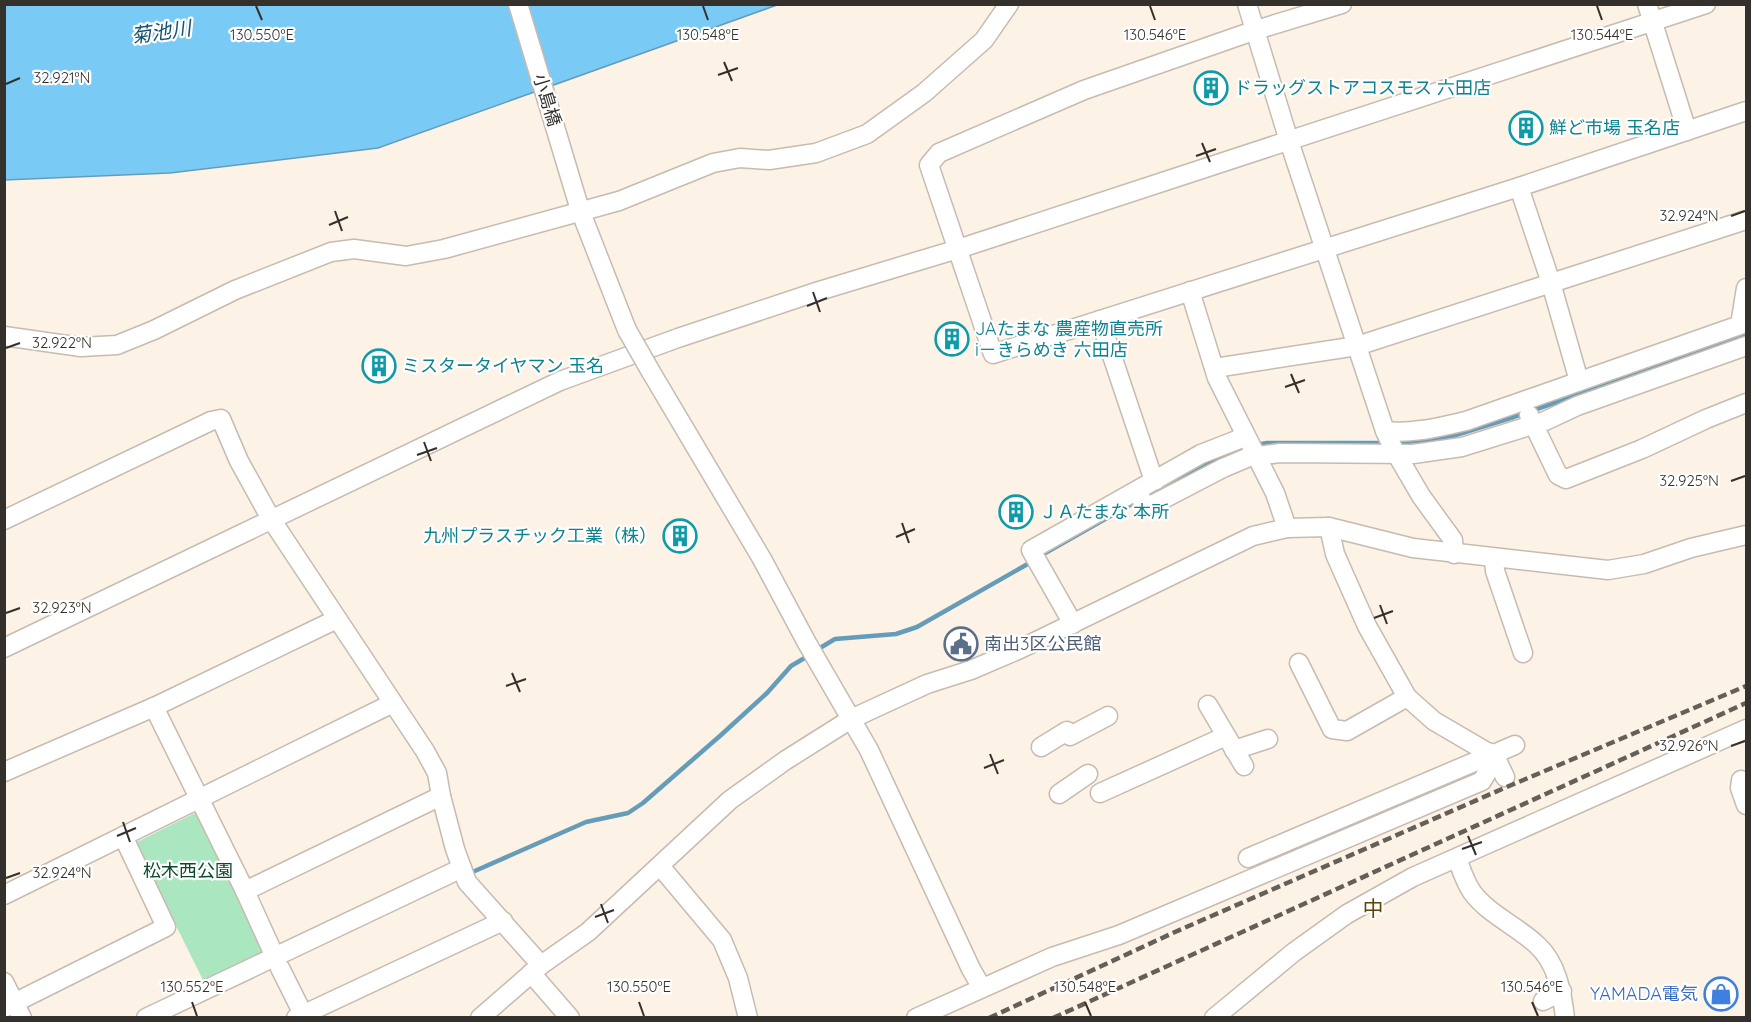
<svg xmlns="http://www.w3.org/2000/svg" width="1751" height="1022" font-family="Quicksand,'Noto Sans JP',sans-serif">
<rect width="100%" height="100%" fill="#fdf2e6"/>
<polygon fill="#aae6c0" points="197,812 265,952 204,982 135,843"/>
<polygon fill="#7acaf6" stroke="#659cb9" stroke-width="1.5" points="4,5 777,5 378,148 170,173 5,180"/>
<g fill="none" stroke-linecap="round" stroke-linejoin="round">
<g stroke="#659cb9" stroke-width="4.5">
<polyline points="1396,443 1446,438 1514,417 1746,336"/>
<polyline points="1256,445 1267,443 1385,443"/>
<polyline points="1165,484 1234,450 1247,447"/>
<polyline points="1040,556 1137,501"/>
<polyline points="815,651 835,639 896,634 917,627 1033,561"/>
<polyline points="468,874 586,822 628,813 643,803 721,735 767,693 791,666 808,656"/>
</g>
<defs>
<g id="minor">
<polyline points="518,4 580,210 627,330"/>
<polyline points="1247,4 1289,141 1385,431 1393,448 1421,496 1453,540 1454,554"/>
<polyline points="1342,4 1256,30 1084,90 939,153 929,165 993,354 1519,187 1746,111"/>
<polyline points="1647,4 1687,131"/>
<polyline points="1519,187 1551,283 1579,381"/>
<polyline points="1190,291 1217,378 1275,493 1287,528"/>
<polyline points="1100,320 1151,472 1156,480"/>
<polyline points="4,336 81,347 117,345 154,330 235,290 331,252 354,249 406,256 444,249 619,201 713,163 740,158 769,160 816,153 867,134 924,93 984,40 1009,4"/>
<polyline points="1215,368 1357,346 1746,220"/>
<polyline points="651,372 762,559 807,643 869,750 971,969 982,988"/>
<polyline points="1529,415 1558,475 1566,479 1642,449 1706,419 1746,403"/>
<path d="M1385,431C1413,434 1439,427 1466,421L1740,325L1746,288"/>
<polyline points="1136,491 1146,506 1150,506 1223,468 1249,457 1280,453 1413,454 1462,447 1545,421 1577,406 1746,346"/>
<polyline points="4,520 211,421 221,419 239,461 271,519 425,751 437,773 441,796 455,849 467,882 541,965"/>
<polyline points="1329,527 1335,554 1367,626 1407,697 1434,721 1487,752 1494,754 1515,745"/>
<polyline points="1494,558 1495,571 1523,653"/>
<polyline points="1073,624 1031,550 1201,454 1237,440 1244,434"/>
<polyline points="4,648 560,381 678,338 819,291 958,249 1706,4"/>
<polyline points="1299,663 1332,729 1347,731 1407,697"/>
<polyline points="1208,705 1244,766"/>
<polyline points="154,707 245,891 275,957"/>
<polyline points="1070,736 1108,716"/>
<polyline points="1041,747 1067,731"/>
<polyline points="1234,750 1268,739"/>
<polyline points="1494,754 1505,777"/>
<polyline points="4,772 154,707 337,619"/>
<polyline points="1741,780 1740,788 1746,805"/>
<polyline points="1100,793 1226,736"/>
<polyline points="1059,794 1088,774"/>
<polyline points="1248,858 1486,757"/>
<path d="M1457,858C1461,869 1465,882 1472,892C1488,914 1517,926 1537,945C1557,963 1562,992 1565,1018"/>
<polyline points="660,866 722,940 738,978 748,1018"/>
<polyline points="245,891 441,796"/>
<polyline points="4,895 393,703"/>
<polyline points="280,968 305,1018"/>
<polyline points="531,973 570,1018"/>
<polyline points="4,982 22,1018"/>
<polyline points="1543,1001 1562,991"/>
<polyline points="4,1008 166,927 123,836"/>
<polyline points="146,1018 462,868"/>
<polyline points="296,1018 503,921"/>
<polyline points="480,1018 541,965 588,932 730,800 786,760 851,719 927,684 971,670 1020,649 1253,536 1287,528 1329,527 1413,548 1608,570 1644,564 1691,548 1746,535"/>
<polyline points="916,1018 1052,957 1119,935 1482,781 1489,769 1486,757 1487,752"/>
<polyline points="1214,1018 1294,952 1347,914 1413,877 1746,729"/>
</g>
</defs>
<use href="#minor" stroke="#c6bbb0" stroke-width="21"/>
<use href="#minor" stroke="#fff" stroke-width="18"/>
<g stroke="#645f58" stroke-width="4.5" stroke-dasharray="9 4.5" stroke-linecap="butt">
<polyline points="989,1018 1175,932 1509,786 1746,686"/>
<polyline points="1053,1018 1746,703"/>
</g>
<defs>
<polyline id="minor-bridge" points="627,330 651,372"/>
</defs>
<use href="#minor-bridge" stroke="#c6bbb0" stroke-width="21" stroke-linecap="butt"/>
<use href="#minor-bridge" stroke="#fff" stroke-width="18"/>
</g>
<path fill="none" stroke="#34302b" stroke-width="2" d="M256,6L262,20M703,6L708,20M1150,6L1155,20M1597,6L1602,20M724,62L732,81M718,75L738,68M6,84L20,78M1202,143L1210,162M1196,156L1216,149M335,211L342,231M1731,216L1745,211M329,225L348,217M813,292L820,312M807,306L827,298M6,348L20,343M1291,374L1299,393M1285,387L1305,380M424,442L431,461M417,455L437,448M1731,481L1745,476M902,523L909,543M896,537L915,529M1380,605L1387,624M6,613L20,608M1374,618L1393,611M512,673L520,692M506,686L526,679M1731,746L1745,741M990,754L998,774M984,768L1004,760M123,822L130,842M117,836L136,828M1468,836L1476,855M1462,849L1482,842M6,878L20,873M601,904L608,923M595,917L614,910M192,1002L197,1016M639,1002L644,1016M1085,1002L1091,1016M1532,1002L1538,1016"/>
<defs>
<symbol id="building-ring" viewBox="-11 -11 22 22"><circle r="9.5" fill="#fff" stroke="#0f9aa8" stroke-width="1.5"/><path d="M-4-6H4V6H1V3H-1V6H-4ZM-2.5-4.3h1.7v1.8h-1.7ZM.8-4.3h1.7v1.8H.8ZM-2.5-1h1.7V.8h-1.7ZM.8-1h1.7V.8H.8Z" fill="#0f9aa8"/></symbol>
<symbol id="civic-ring" viewBox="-11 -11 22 22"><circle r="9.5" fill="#fff" stroke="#5c6f8a" stroke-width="1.5"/><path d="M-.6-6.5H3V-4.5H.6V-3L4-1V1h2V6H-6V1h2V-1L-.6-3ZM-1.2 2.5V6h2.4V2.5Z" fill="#5c6f8a"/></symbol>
<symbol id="shop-ring" viewBox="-11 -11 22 22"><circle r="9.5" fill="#fff" stroke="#3f7fe0" stroke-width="1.5"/><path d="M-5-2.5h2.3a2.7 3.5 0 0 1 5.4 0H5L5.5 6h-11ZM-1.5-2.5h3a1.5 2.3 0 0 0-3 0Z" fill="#3f7fe0"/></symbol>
</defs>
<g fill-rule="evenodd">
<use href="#building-ring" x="1192" y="69" width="38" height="38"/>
<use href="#building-ring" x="1507" y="109" width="38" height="38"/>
<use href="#building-ring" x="933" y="320" width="38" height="38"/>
<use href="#building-ring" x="360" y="347" width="38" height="38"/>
<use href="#building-ring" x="997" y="493" width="38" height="38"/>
<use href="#building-ring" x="661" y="517" width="38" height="38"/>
<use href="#civic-ring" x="942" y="625" width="38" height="38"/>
<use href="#shop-ring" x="1702" y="975" width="38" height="38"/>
</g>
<g text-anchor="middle" stroke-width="4.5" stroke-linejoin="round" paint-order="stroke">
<g font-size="18" fill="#0d838f" stroke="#fff" text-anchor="start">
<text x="1234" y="94">ドラッグストアコスモス 六田店</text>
<text x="1549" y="134">鮮ど市場 玉名店</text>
<text x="975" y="335">JAたまな 農産物直売所<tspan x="975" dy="21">i－きらめき 六田店</tspan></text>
<text x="402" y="372">ミスタータイヤマン 玉名</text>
<text x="1039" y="518">ＪＡたまな 本所</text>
<text x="657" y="542" text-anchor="end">九州プラスチック工業（株）</text>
</g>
<g font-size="18" fill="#34302b" stroke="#fff">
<text transform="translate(547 100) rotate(73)" y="6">小島橋</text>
</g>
<g font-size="18" fill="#4e5e75" stroke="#fff" text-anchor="start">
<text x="984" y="650">南出3区公民館</text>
</g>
<g font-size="18" fill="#0c482b" stroke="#fff">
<text x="188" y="877">松木西公園</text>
</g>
<g font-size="18" fill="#366cbe" stroke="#fff" text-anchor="end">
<text x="1698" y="1000">YAMADA電気</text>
</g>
<g font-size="20" font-style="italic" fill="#135270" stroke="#fff">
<text transform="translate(161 32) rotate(-8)" y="7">菊池川</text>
</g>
<g font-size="21" fill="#5a4706" stroke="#fff">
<text x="1373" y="916">中</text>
</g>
</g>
<g font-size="15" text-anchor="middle" fill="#34302b" stroke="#fff" stroke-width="4.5" stroke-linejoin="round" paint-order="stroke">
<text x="262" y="40">130.550°E</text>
<text x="708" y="40">130.548°E</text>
<text x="1155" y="40">130.546°E</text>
<text x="1602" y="40">130.544°E</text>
<text x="62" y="83">32.921°N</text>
<text x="1689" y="221">32.924°N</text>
<text x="62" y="348">32.922°N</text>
<text x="1689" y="486">32.925°N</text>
<text x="62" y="613">32.923°N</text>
<text x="1689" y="751">32.926°N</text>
<text x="62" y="878">32.924°N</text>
<text x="192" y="992">130.552°E</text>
<text x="639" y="992">130.550°E</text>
<text x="1085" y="992">130.548°E</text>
<text x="1532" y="992">130.546°E</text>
</g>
<rect width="1751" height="1022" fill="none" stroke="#34302b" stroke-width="12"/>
</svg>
